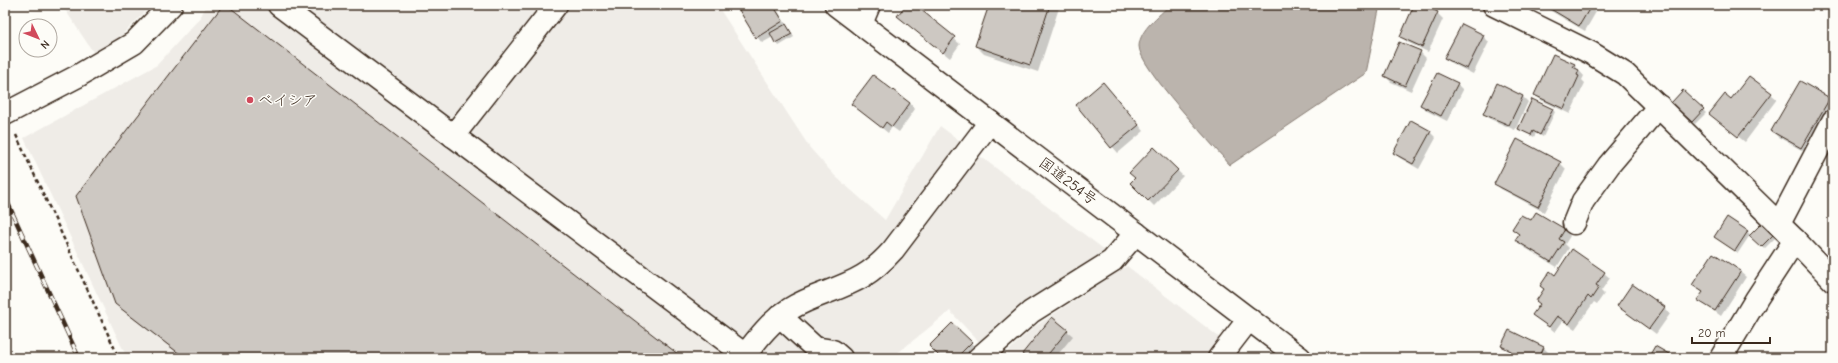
<svg xmlns="http://www.w3.org/2000/svg" width="1838" height="363" font-family="'Comic Neue','Klee One',sans-serif">
<rect width="100%" height="100%" fill="#fdfcf7"/>
<filter id="ink" filterUnits="userSpaceOnUse"><feTurbulence type="fractalNoise" baseFrequency=".025" numOctaves="2"/><feDisplacementMap in="SourceGraphic" scale="8" xChannelSelector="R" yChannelSelector="G"/><feConvolveMatrix kernelMatrix="1 2 1 2 8 2 1 2 1" color-interpolation-filters="sRGB"/></filter>
<g filter="url(#ink)">
<g fill="#efece7">
<polygon points="62,5 152,5 119,38 95,55"/>
<polygon points="207,5 717,5 810,148 835,176 885,220 940,126 1105,250 1009,315 979,342 950,311 895,355 898,358 127,358 24,138 157,65 199,19"/>
<polygon points="1127,266 1246,358 1001,358 1034,327"/>
</g>
<path fill="#bbb4ad" stroke="#887d74" d="M1170,5H1380L1366,73L1230,165C1214,146 1138,66 1139,46C1140,29 1159,16 1170,5Z"/>
<g fill="#0003">
<polygon points="225,5 681,358 184,358 126,313 116,304"/>
<polygon points="737,5 774,5 794,37 779,46 773,37 762,43 757,37"/>
<polygon points="908,5 913,5 960,44 950,58 905,22"/>
<polygon points="990,5 1060,5 1038,72 984,54 976,46"/>
<polygon points="1415,5 1420,5 1437,13 1443,19 1428,52 1407,42 1401,36"/>
<polygon points="1545,5 1587,5 1596,12 1585,31 1551,11"/>
<polygon points="1483,36 1489,42 1473,74 1451,63 1445,57"/>
<polygon points="1420,52 1426,58 1411,91 1391,82 1385,76"/>
<polygon points="1554,56 1574,65 1584,76 1582,80 1585,83 1570,114 1541,100 1535,95"/>
<polygon points="1750,77 1777,99 1745,142 1710,114 1732,100"/>
<polygon points="1103,83 1144,131 1118,153 1077,105"/>
<polygon points="1457,84 1463,90 1447,121 1427,111 1422,105"/>
<polygon points="1683,91 1706,113 1695,124 1672,103"/>
<polygon points="1522,96 1528,102 1515,130 1490,119 1484,113"/>
<polygon points="1829,99 1833,103 1833,108 1807,153 1778,137 1772,131"/>
<polygon points="910,103 915,109 899,132 892,127 888,133 852,104"/>
<polygon points="1552,109 1555,112 1543,137 1536,133 1534,137 1519,129"/>
<polygon points="1430,132 1436,138 1419,169 1400,158 1394,153"/>
<polygon points="1154,148 1183,176 1154,206 1131,183 1136,179"/>
<polygon points="1560,163 1566,169 1544,212 1501,189 1495,183"/>
<polygon points="1728,218 1751,235 1761,225 1775,238 1764,249 1750,235 1738,253 1718,239"/>
<polygon points="1531,222 1564,230 1570,236 1565,244 1569,248 1557,267 1522,246 1516,240 1519,235 1513,229"/>
<polygon points="1740,272 1746,277 1721,316 1699,300 1703,293 1694,285"/>
<polygon points="1604,273 1610,278 1601,291 1604,294 1597,304 1594,302 1575,329 1563,321 1555,332 1533,315 1541,304 1545,290 1541,286 1555,276"/>
<polygon points="1618,305 1664,308 1670,314 1656,334"/>
<polygon points="952,324 977,349 968,358 943,358"/>
<polygon points="1067,331 1073,336 1055,358 1028,358"/>
<polygon points="1510,332 1544,348 1550,354 1548,358 1508,358 1511,353 1503,346"/>
</g>
<g fill="#cdc8c2" stroke="#3b2a1e">
<polygon points="223,5 227,5 683,358 185,358 115,304 76,196"/>
<polygon points="736,5 773,5 783,21 756,38"/>
<polygon points="906,5 915,5 955,37 943,53 897,16"/>
<polygon points="989,5 1050,5 1030,65 975,46"/>
<polygon points="1414,5 1422,5 1438,12 1422,47 1400,37"/>
<polygon points="1544,5 1589,5 1591,6 1579,26"/>
<polygon points="786,24 792,34 775,43 770,33"/>
<polygon points="1462,24 1484,35 1467,69 1444,58"/>
<polygon points="1399,42 1421,51 1405,86 1384,76"/>
<polygon points="1553,54 1575,64 1573,67 1579,70 1577,75 1579,76 1564,109 1534,95"/>
<polygon points="1437,73 1458,83 1441,116 1420,105"/>
<polygon points="873,75 910,103 892,127 886,122 882,128 851,104"/>
<polygon points="1749,76 1772,93 1738,137 1709,114 1725,94 1731,99"/>
<polygon points="1800,81 1830,98 1801,148 1771,131"/>
<polygon points="1103,82 1139,125 1111,148 1076,105"/>
<polygon points="1497,83 1523,96 1509,125 1483,114"/>
<polygon points="1683,90 1704,109 1692,122 1671,103"/>
<polygon points="1532,99 1553,109 1540,135 1533,131 1531,135 1518,129"/>
<polygon points="1411,120 1431,131 1413,164 1393,153"/>
<polygon points="1517,139 1561,162 1538,207 1494,184"/>
<polygon points="1154,147 1178,170 1148,201 1130,183 1135,178 1129,173"/>
<polygon points="1536,212 1565,229 1559,239 1564,242 1551,262 1515,240 1519,234 1512,229 1521,215 1531,220"/>
<polygon points="1727,217 1748,231 1735,251 1714,237"/>
<polygon points="1761,224 1773,235 1761,247 1749,236"/>
<polygon points="1572,249 1605,272 1596,285 1599,287 1591,299 1588,296 1569,324 1557,316 1549,327 1532,315 1540,304 1536,301 1544,289 1540,286 1550,271 1555,275"/>
<polygon points="1713,253 1741,271 1715,311 1697,300 1703,292 1692,285"/>
<polygon points="1632,284 1665,307 1649,329 1617,306"/>
<polygon points="1052,317 1068,330 1045,358 1027,358 1022,354"/>
<polygon points="952,323 972,342 956,358 941,358 929,346"/>
<polygon points="1509,330 1544,347 1539,358 1507,358 1511,351 1501,346"/>
<polygon points="1655,346 1676,358 1648,358"/>
</g>
<g fill="none" stroke-linecap="round" stroke-linejoin="round">
<defs>
<g id="minor">
<path d="M279,5L745,355C758,338 771,321 790,309C812,295 840,290 863,276C875,269 884,260 893,250L990,122"/>
<polyline points="1494,5 1591,53 1625,74 1795,240 1833,280"/>
<polyline points="861,24 869,5"/>
<polyline points="5,114 76,77 134,43 171,5"/>
<polyline points="453,136 556,5"/>
<polyline points="1574,223 1583,201 1609,165 1659,106"/>
<polyline points="1779,224 1833,121"/>
<polyline points="780,316 815,348 833,351 841,358"/>
<polyline points="979,358 1031,312 1112,261 1136,233"/>
<polyline points="1219,358 1249,319"/>
<polyline points="1721,358 1757,298 1795,240"/>
</g>
<polyline id="highway" points="836,5 1300,358"/>
</defs>
<use href="#minor" stroke="#3b2a1e" stroke-width="25"/>
<use href="#highway" stroke="#3b2a1e" stroke-width="25"/>
<polyline stroke="#3b2a1e" stroke-width="2.5" stroke-dasharray="4 3" stroke-linecap="butt" points="16,135 119,358"/>
<use href="#minor" stroke="#fdfcf7" stroke-width="22"/>
<use href="#highway" stroke="#fdfcf7" stroke-width="22"/>
<defs>
<polyline id="rail" points="5,197 79,358"/>
</defs>
<use href="#rail" stroke="#3b2a1e" stroke-width="4.5"/>
<use href="#rail" stroke="#fdfcf7" stroke-width="3" stroke-dasharray="9" stroke-linecap="butt"/>
</g>
</g>
<circle fill="#d1495b" stroke="#fdfcf7" stroke-width="1.5" cx="250" cy="100" r="4"/>
<g text-anchor="middle" stroke-width="3" stroke-linejoin="round" paint-order="stroke">
<g font-size="15" fill="#3b2a1e" stroke="#fdfcf7" text-anchor="start">
<text x="258" y="105">ベイシア</text>
</g>
<g font-size="15" fill="#3b2a1e" stroke="#fdfcf7">
<text transform="translate(1068 181) rotate(37)" y="5">国道254号</text>
</g>
</g>
<rect width="1838" height="363" fill="none" stroke="#fdfcf7" stroke-width="20"/>
<rect x="10" y="10" width="1818" height="343" fill="none" stroke="#3b2a1e" stroke-width="1.5" filter="url(#ink)"/>
<g transform="translate(38 38) rotate(133)"><circle r="19" fill="#fdfcf7" stroke="#afa8a0"/>
<path d="M0-3L7 15L0 10L-7 15Z" fill="#d1495b"/>
<text y="-6" font-size="11" font-weight="bold" text-anchor="middle" fill="#3b2a1e">N</text>
</g>
<path d="M1692 337v6h78v-6" fill="none" stroke="#3b2a1e" stroke-width="2"/>
<text x="1698" y="337" font-size="12" fill="#3b2a1e" stroke="#fdfcf7" stroke-width="3" paint-order="stroke">20 m</text>
</svg>
